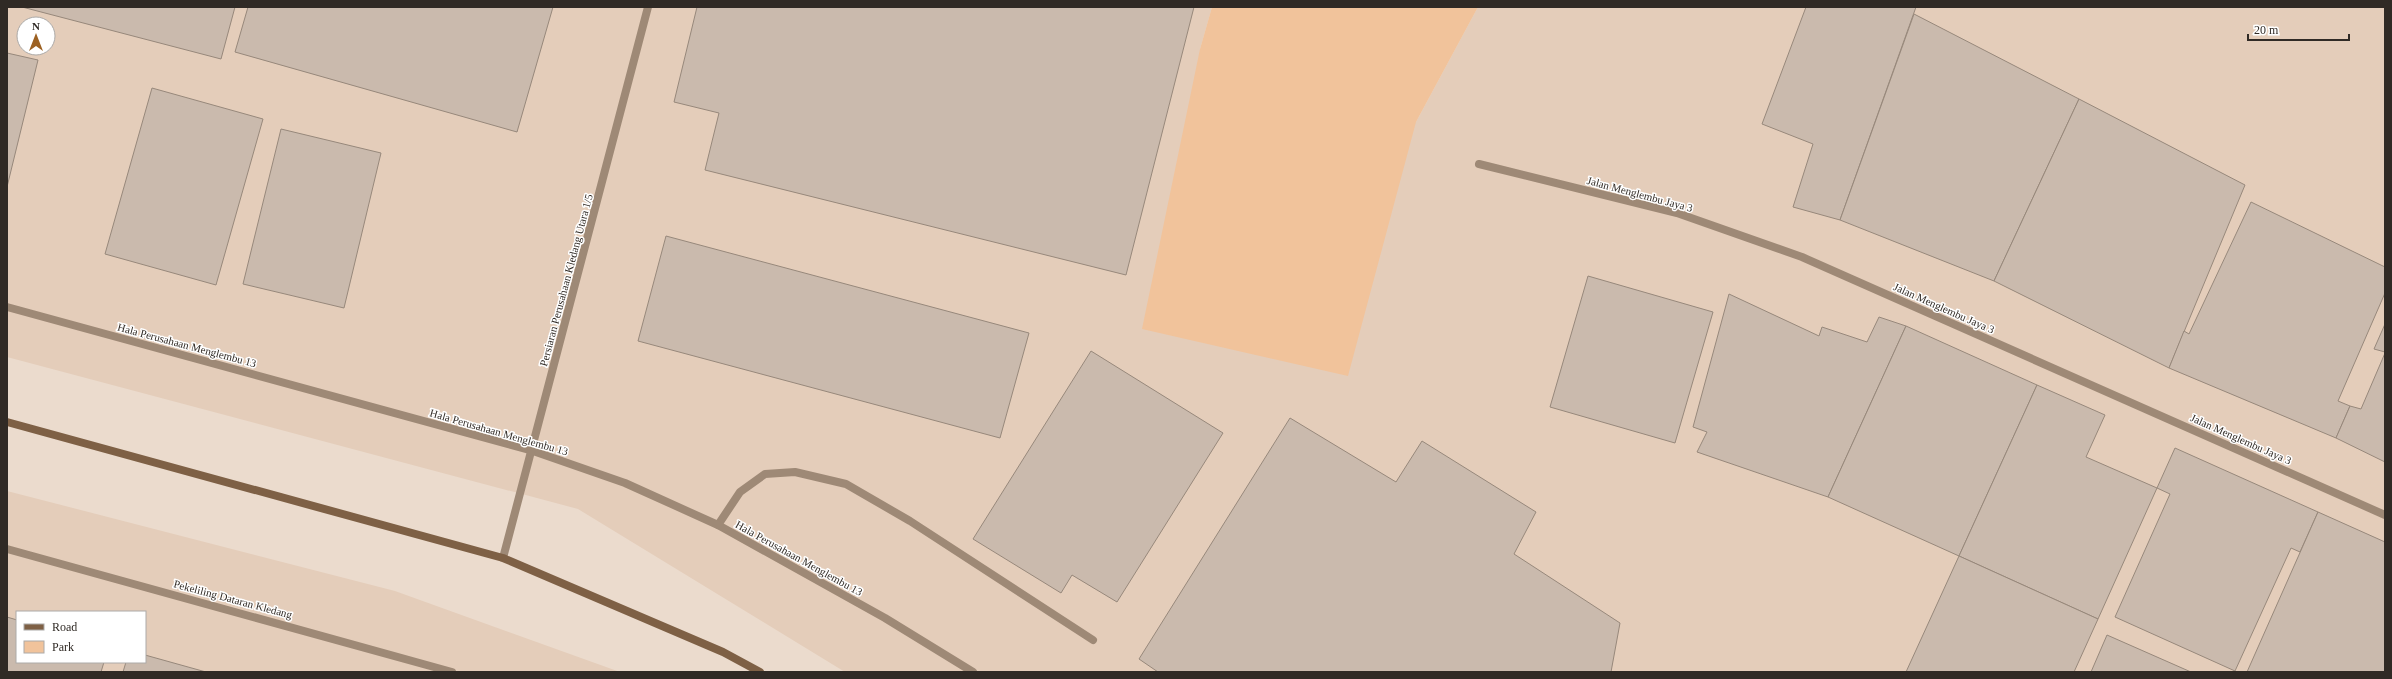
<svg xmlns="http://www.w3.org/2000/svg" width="2392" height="679" font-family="'Times New Roman',serif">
<rect width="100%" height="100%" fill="#ebdbcd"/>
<g fill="#e4cdba" fill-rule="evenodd">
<path d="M7,7H1212L1200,49L1416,122L1478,7H2385V672H845L578,509L7,357ZM24,24H48V48H24Z"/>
<path d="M7,491L395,591L620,672H7ZM17,612H145V662H17Z"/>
</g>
<polygon fill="#f1c39b" points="1212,7 1478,7 1416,122 1348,376 1142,329 1200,49"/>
<g fill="#cabaad" stroke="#97887b">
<polygon points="22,7 235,7 221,59"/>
<polygon points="248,7 553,7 517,132 235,52"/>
<polygon points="697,7 1194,7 1126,275 705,170 719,113 674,102"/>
<polygon points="1806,7 1916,7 1840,220 1793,207 1813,144 1762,124"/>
<polygon points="1914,14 2079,99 1994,281 1840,220"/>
<polygon points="7,53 38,60 7,187"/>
<polygon points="152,88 263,119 216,285 105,254"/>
<polygon points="2079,99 2245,185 2169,368 1994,281"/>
<polygon points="281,129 381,153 344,308 243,284"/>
<polygon points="2251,202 2385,267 2385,293 2338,401 2350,406 2336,438 2169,368 2184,331 2189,334"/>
<polygon points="666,236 1029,333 1000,438 638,341"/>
<polygon points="1588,276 1713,312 1675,443 1550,407"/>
<polygon points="1729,294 1819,336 1822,327 1867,342 1879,317 1906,326 1828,497 1697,452 1707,432 1693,427"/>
<polygon points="2385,324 2385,352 2374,349"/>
<polygon points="1906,326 2037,385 1959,556 1828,497"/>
<polygon points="1091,351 1223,433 1117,602 1072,575 1061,593 973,539"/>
<polygon points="2385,353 2385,462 2336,438 2350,406 2361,409"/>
<polygon points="2037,385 2105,415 2086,457 2157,488 2098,619 1959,556"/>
<polygon points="1290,418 1396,482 1422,441 1536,512 1514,554 1620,623 1611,672 1158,672 1139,659"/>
<polygon points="2175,448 2318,512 2300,552 2291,548 2235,671 2115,617 2170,494 2157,488"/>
<polygon points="2318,512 2385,542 2385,672 2247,672"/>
<polygon points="1959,556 2098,619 2074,672 1906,672"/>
<polygon points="7,617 17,620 17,662 104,662 101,672 7,672"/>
<polygon points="2107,635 2191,672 2091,672"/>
<polygon points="145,655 206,672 123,672 126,662 145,662"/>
</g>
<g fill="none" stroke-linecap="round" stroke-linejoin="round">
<polyline stroke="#9e8976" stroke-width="8" points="718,525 740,492 765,474 795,472 846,484 910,521 1093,640"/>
<g stroke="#9e8976" stroke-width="8">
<polyline points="1479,164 1677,213 1802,257 2385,515"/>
<polyline points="7,307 533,451 625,483 718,525 885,618 973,672"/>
<polyline points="7,549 452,672"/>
<polyline points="503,558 648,7"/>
</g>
<polyline stroke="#7e6045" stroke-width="8" points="7,422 503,558 723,652 760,672"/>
</g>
<g text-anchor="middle" stroke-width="3" stroke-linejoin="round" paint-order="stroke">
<g font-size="11" fill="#302a25" stroke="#fff">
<text transform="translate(1640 194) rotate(15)" y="4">Jalan Menglembu Jaya 3</text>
<text transform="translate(566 280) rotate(-75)" y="4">Persiaran Perusahaan Kledang Utara 1/5</text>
<text transform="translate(1944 308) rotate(24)" y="4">Jalan Menglembu Jaya 3</text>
<text transform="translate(187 345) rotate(15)" y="4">Hala Perusahaan Menglembu 13</text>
<text transform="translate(499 432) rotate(16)" y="4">Hala Perusahaan Menglembu 13</text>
<text transform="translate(2241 439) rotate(24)" y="4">Jalan Menglembu Jaya 3</text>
<text transform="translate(799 558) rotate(29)" y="4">Hala Perusahaan Menglembu 13</text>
<text transform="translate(233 599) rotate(15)" y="4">Pekeliling Dataran Kledang</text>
</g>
</g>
<rect width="2392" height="679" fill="none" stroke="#302a25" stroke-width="16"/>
<rect x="16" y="611" width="130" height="52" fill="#ffffff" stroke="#acaaa8"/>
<rect x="24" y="624" width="20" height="6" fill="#7e6045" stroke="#acaaa8"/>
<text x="52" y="631" font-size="12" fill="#302a25">Road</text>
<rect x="24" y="641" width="20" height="12" fill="#f1c39b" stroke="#acaaa8"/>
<text x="52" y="651" font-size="12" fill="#302a25">Park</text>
<g transform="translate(36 36)"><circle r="19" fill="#ffffff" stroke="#acaaa8"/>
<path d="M0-3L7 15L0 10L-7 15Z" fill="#9c6122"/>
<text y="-6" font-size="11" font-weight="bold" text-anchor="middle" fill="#302a25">N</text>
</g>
<path d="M2248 34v6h101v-6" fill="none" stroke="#302a25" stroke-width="2"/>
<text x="2254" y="34" font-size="12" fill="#302a25" stroke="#ffffff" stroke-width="3" paint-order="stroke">20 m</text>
</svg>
